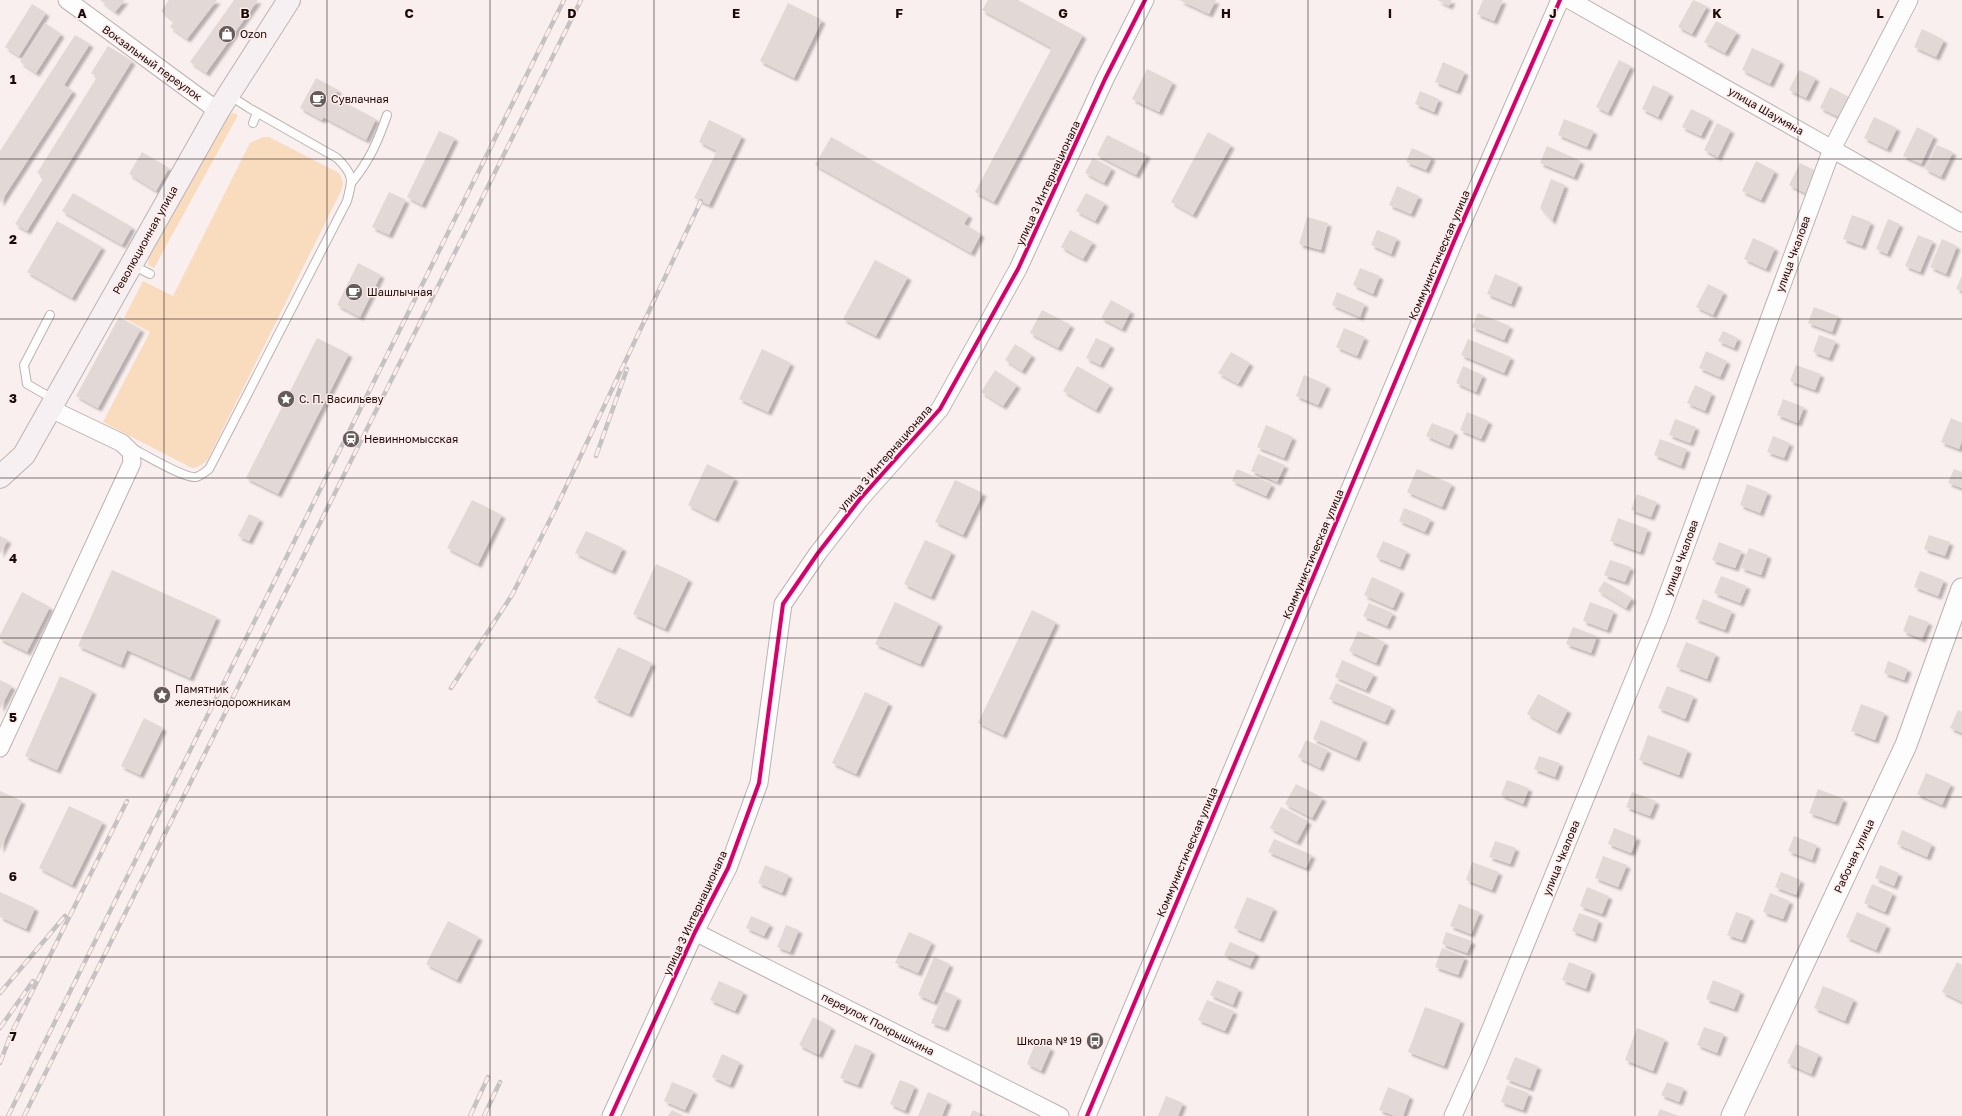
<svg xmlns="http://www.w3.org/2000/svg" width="1962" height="1116" font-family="'Golos Text',sans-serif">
<defs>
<filter id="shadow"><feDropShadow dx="3.5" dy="3.5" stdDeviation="1" flood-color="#0004"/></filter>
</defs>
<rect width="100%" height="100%" fill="#faefef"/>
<g fill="#f9dbbd">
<polygon points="233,113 238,115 154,268 148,265 149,255 227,116"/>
<path d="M263,137H269L339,173L343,182L342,189L208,459C203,464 199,467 192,468L103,422L150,332L124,318L143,281L173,296L250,143Z"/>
</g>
<g fill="#e2d8d5" filter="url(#shadow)">
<polygon points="100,0 125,0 115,12"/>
<polygon points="169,0 217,0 187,39 170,27 174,21 161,11"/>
<polygon points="234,0 258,0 206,73 190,62"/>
<polygon points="988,0 1018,0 1083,35 994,202 975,192 1052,48 982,10"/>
<polygon points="1179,0 1216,0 1209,14"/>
<polygon points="1437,0 1452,0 1449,6"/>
<polygon points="1483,0 1503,0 1494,21 1477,14"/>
<polygon points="1693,0 1707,6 1692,34 1678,27"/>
<polygon points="788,3 822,20 794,78 760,61"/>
<polygon points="32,4 46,13 19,56 5,47"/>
<polygon points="1716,21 1737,32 1725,53 1704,42"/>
<polygon points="45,23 61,34 36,73 20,62"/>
<polygon points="1922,29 1944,40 1936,57 1914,47"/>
<polygon points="75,35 90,44 64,85 73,91 0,203 0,151"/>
<polygon points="108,46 132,61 27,231 15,224 44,177 37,173 97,77 91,73"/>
<polygon points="1752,48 1781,61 1770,84 1742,70"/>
<polygon points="1619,60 1631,66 1608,113 1596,107"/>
<polygon points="1443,62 1465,72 1457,91 1435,82"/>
<polygon points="1147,69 1173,82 1159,112 1132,99"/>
<polygon points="1799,70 1816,78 1806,98 1789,90"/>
<polygon points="316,78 338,90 334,97 376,119 366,140 323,117 322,120 300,108"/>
<polygon points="1653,85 1670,93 1658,117 1642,109"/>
<polygon points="1830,87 1849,97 1839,117 1820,108"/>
<polygon points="1420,91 1439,99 1434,112 1415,104"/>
<polygon points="1691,109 1710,118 1701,136 1682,127"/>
<polygon points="1874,117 1897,128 1887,149 1864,138"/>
<polygon points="1564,119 1594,131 1587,147 1558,135"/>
<polygon points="709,120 742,136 709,205 694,198 717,151 699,142"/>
<polygon points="1717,123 1731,130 1718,157 1704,150"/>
<polygon points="1917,127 1934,136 1921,164 1903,156"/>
<polygon points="439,131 455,138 422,205 407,197"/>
<polygon points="1208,132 1231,145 1193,215 1171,202"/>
<polygon points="1107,135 1147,155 1136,175 1097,155"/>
<polygon points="831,137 969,215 964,224 981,234 971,253 815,165"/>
<polygon points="1937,145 1953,152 1941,177 1925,169"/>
<polygon points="1547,146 1581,161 1574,177 1540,163"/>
<polygon points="1412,148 1432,157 1426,170 1406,162"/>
<polygon points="142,152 169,168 156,191 129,174"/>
<polygon points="1093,158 1112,168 1104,183 1085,173"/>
<polygon points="1756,161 1775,171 1761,200 1742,191"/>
<polygon points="1800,163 1818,172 1807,194 1789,185"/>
<polygon points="1551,179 1565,185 1552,221 1540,208"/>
<polygon points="1397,186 1419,196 1411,214 1389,205"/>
<polygon points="389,192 406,200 389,235 372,227"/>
<polygon points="73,193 132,227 122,245 62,211"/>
<polygon points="1086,193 1105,203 1095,221 1076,211"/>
<polygon points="1852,215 1871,222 1862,246 1843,239"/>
<polygon points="1307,217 1328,223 1321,250 1299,244"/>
<polygon points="1888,219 1900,224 1887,254 1876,249"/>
<polygon points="57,221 102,247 72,298 27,272"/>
<polygon points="1070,230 1093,242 1083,259 1061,247"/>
<polygon points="1377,230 1397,238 1391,254 1371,245"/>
<polygon points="1918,235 1933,241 1920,272 1905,266"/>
<polygon points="1753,238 1775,248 1766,269 1744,259"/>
<polygon points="1942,239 1957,246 1946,274 1930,267"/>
<polygon points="875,260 908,277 876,336 843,319"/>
<polygon points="358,263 381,275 360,317 337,305"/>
<polygon points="1360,268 1380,276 1373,294 1353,285"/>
<polygon points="1495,274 1519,284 1511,304 1487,294"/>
<polygon points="1962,275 1962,291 1956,289"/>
<polygon points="1708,284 1724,292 1713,315 1696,307"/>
<polygon points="1337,292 1365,304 1360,317 1332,305"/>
<polygon points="1111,300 1131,311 1122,329 1101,318"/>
<polygon points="1814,307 1838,316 1832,332 1808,323"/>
<polygon points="1042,310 1071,325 1058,348 1030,333"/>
<polygon points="1478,313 1510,326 1504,340 1472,327"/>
<polygon points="119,317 141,329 98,408 76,396"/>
<polygon points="1344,328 1365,337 1357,356 1336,347"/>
<polygon points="1723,331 1738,338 1734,348 1718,341"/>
<polygon points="1819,335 1836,341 1829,358 1813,352"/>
<polygon points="317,338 349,354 278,494 246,478"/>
<polygon points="1096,338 1111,345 1100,365 1086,358"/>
<polygon points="1468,339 1511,357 1504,373 1461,355"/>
<polygon points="1015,344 1032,355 1022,371 1005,360"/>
<polygon points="762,349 791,363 768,412 739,399"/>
<polygon points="1706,351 1727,361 1720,377 1699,368"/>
<polygon points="1231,352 1250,363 1238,384 1218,373"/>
<polygon points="1796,365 1821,374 1815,390 1790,381"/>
<polygon points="1077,366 1110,385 1096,410 1063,391"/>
<polygon points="1463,366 1483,375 1476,392 1456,383"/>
<polygon points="995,370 1017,385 1003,406 981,392"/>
<polygon points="1304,375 1327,385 1318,405 1296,396"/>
<polygon points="1695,385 1712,393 1705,411 1687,403"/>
<polygon points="1783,399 1804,407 1798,423 1777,415"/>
<polygon points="1467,412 1489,421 1481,439 1460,430"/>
<polygon points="1951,418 1962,423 1962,441 1959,449 1941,442"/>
<polygon points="1675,419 1696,427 1690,443 1669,435"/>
<polygon points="1432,423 1455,432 1449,446 1426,436"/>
<polygon points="1266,425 1293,437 1284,458 1257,447"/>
<polygon points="1773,436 1790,443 1784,458 1767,452"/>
<polygon points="1660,439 1687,449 1681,466 1654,455"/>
<polygon points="1258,454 1285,465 1277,482 1251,471"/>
<polygon points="707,464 735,478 715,519 688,505"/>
<polygon points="1237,469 1272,484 1266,496 1232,481"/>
<polygon points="1417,469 1452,484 1442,507 1407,492"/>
<polygon points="1954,469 1962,472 1962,488 1948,483"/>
<polygon points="955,480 983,493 963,535 935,522"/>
<polygon points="1747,484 1768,492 1760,513 1740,505"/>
<polygon points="1637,494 1657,502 1651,517 1631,510"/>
<polygon points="472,500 502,515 478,564 447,548"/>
<polygon points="1404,508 1431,519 1425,532 1399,521"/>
<polygon points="249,514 260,519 249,541 238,536"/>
<polygon points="1618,518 1648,529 1640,552 1610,541"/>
<polygon points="586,531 623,548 612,571 575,553"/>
<polygon points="1929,535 1950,542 1945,556 1924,549"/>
<polygon points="0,536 8,540 0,554"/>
<polygon points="925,540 952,552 931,597 904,584"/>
<polygon points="1383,541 1407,551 1400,567 1376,557"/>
<polygon points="1719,542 1742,551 1735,568 1712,560"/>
<polygon points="1749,548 1768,555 1761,575 1741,568"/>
<polygon points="1610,560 1631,567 1625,582 1604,575"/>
<polygon points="656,564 689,579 665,629 633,614"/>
<polygon points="112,570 217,617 190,678 127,650 121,665 78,646"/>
<polygon points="1920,571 1944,580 1938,596 1914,587"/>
<polygon points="1721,576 1747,586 1740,603 1714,593"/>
<polygon points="1372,577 1401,590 1393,608 1364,595"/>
<polygon points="1604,581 1632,598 1626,608 1598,591"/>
<polygon points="22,592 50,607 27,652 0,639 0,635"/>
<polygon points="1703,599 1732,611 1725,630 1695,619"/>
<polygon points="895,602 939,623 920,664 875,644"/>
<polygon points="1590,602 1614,611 1607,630 1583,621"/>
<polygon points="1369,603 1393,613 1387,626 1363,616"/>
<polygon points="1032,610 1056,622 1003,735 978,723"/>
<polygon points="1909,615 1929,622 1922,639 1903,631"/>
<polygon points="1573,627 1597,636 1591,653 1566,644"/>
<polygon points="1358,631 1385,642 1376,663 1349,651"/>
<polygon points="1686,642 1716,654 1707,679 1676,667"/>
<polygon points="618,647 652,663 629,714 594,698"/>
<polygon points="1342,660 1374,674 1366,690 1335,677"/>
<polygon points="1888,661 1908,669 1904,680 1884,673"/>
<polygon points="60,676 93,691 57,770 25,756"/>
<polygon points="0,680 12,686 0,709"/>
<polygon points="1336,683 1392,707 1385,722 1329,699"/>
<polygon points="1667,686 1694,696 1685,719 1658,708"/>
<polygon points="865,692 889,703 856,774 832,763"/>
<polygon points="1538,694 1568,710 1557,731 1527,714"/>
<polygon points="1861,704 1885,713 1875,740 1851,731"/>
<polygon points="1958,710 1962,712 1962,733 1950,728"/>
<polygon points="144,718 163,728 140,775 121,766"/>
<polygon points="1321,720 1364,739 1356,758 1313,739"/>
<polygon points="1648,735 1688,750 1679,775 1639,760"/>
<polygon points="1306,740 1328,750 1320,768 1298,757"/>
<polygon points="1539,756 1560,763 1555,777 1534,769"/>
<polygon points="1926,773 1951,784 1942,805 1917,794"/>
<polygon points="1507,780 1529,788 1523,804 1501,795"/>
<polygon points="1296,784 1323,798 1312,818 1285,804"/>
<polygon points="1818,789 1844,799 1835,822 1809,813"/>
<polygon points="0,791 22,801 0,850"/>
<polygon points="1632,792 1656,801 1650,816 1626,807"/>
<polygon points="69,806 103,822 72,885 39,868"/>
<polygon points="1281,807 1308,821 1297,842 1270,828"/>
<polygon points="1614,828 1637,837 1631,853 1608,844"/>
<polygon points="1902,830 1932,844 1927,857 1897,844"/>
<polygon points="1794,836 1817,845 1812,860 1788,851"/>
<polygon points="1274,839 1312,855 1306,868 1268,852"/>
<polygon points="1495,841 1516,848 1510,864 1489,857"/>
<polygon points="1603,856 1627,865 1618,887 1595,878"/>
<polygon points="1472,862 1499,872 1492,890 1466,880"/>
<polygon points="765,865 789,875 782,893 758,883"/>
<polygon points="1880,865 1899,873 1894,886 1875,878"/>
<polygon points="1781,872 1801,880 1796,895 1775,887"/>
<polygon points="1872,884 1893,893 1885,912 1864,903"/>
<polygon points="1587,887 1609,896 1602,914 1580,906"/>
<polygon points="0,892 35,908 26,929 0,917"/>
<polygon points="1770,893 1790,901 1783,919 1763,912"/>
<polygon points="1247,897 1274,908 1260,939 1234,928"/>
<polygon points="1459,904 1480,912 1471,934 1450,926"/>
<polygon points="1736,912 1751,917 1742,940 1727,935"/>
<polygon points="1857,912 1887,925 1876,950 1846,937"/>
<polygon points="1579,913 1599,920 1593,939 1572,931"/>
<polygon points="751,916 770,924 764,936 746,928"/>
<polygon points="448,921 479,937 457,980 426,964"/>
<polygon points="786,925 799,930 790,952 777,947"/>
<polygon points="909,932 932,942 918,973 895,963"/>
<polygon points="1446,932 1472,941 1467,953 1442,944"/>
<polygon points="1230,942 1256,953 1250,966 1224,955"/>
<polygon points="1442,948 1465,957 1458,975 1435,967"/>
<polygon points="934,957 950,964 934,1002 918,995"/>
<polygon points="1569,962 1592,971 1586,989 1562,980"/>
<polygon points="1957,962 1962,965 1962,1002 1942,992"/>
<polygon points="1217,980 1239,989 1233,1005 1210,995"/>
<polygon points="1713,980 1741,991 1734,1009 1706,999"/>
<polygon points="719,981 744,992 735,1011 710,1000"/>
<polygon points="1823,986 1854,999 1845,1021 1814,1008"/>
<polygon points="944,991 958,997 945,1028 931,1023"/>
<polygon points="1207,1000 1234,1011 1225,1031 1198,1020"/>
<polygon points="1425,1007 1461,1020 1444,1066 1408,1052"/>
<polygon points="813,1017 832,1027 819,1055 799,1045"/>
<polygon points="1704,1027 1724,1034 1717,1053 1697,1045"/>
<polygon points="1637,1028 1665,1039 1653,1071 1625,1060"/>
<polygon points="1036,1041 1051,1048 1041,1071 1027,1064"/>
<polygon points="855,1044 872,1051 858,1085 840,1078"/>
<polygon points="1796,1044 1819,1054 1811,1074 1787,1063"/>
<polygon points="722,1054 740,1062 730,1085 712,1077"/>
<polygon points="1515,1057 1538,1066 1530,1088 1506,1079"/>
<polygon points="900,1080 915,1086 905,1111 890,1104"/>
<polygon points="672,1082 694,1091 685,1110 664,1101"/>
<polygon points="1667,1082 1684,1088 1679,1102 1661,1095"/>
<polygon points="1507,1085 1529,1093 1523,1110 1501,1102"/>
<polygon points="1388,1087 1410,1096 1403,1116 1395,1116 1379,1110"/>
<polygon points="928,1092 948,1101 942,1116 918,1116"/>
<polygon points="1166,1096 1183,1103 1178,1116 1158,1116"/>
<polygon points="1660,1109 1679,1116 1657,1116"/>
<polygon points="672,1110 684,1116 668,1116"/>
<polygon points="973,1110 986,1116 970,1116"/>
</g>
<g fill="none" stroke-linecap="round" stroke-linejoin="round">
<defs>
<g id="service">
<polyline points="253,123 257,113"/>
<path d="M352,182C370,160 378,141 387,115"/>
<polyline points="132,265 150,274"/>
<polyline points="50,315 24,365 27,384 55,400"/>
<path d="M130,447C142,453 185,479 196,477C201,476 205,472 209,469L347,201C353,179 354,175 337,158L249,108L229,95"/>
</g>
<g id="minor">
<polyline points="67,0 218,111"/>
<polyline points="1570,0 1962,223"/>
<polyline points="0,748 132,463 131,452 122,443 51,409"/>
<polyline points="695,932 1060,1116"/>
<polyline points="611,1116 695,932 728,868 759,783 783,604 818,553 860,499 940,409 1018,269 1105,79 1145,0"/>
<polyline points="1087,1116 1455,239 1560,0"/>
<polyline points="1453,1116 1478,1060 1659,618 1832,149 1909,0"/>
</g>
<polyline id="tertiary" points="1732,1116 1906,745 1962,589"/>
<polyline id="secondary" points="0,477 24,455 218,111 289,0"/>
</defs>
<use href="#service" stroke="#bdb2b2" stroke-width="10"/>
<use href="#minor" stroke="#bdb2b2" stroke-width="19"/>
<use href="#tertiary" stroke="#bdb2b2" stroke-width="23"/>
<use href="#secondary" stroke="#bdb2b2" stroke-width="24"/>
<use href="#service" stroke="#fefdfd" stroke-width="8"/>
<use href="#minor" stroke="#fefdfd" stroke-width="17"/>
<use href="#tertiary" stroke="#fefdfd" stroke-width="21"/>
<use href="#secondary" stroke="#f6f0f2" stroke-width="22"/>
<defs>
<g id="rail">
<polyline points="596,456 627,369"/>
<polyline points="451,688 512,595 556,508 701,201"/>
<polyline points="0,993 65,916"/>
<polyline points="0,1028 33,981"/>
<polyline points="0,1063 11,1034 127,801"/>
<polyline points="8,1116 564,0"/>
<polyline points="24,1116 581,0"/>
<polyline points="470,1116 488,1077"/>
<polyline points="484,1116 500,1082"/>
</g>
</defs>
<use href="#rail" stroke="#c4c2c2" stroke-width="4.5"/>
<use href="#rail" stroke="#ffebea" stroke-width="3" stroke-dasharray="9" stroke-linecap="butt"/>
<defs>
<g id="cycleway">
<polyline points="611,1116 695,932 728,868 759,783 783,604 818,553 860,499 940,409 1018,269 1105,79 1145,0"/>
<polyline points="1087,1116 1455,239 1560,0"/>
</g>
</defs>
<use href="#cycleway" stroke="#ffebea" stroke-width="6"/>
<use href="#cycleway" stroke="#d6006c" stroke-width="4"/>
</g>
<path fill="none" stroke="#170c0c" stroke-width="1" stroke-opacity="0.55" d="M164,0V1116M327,0V1116M490,0V1116M654,0V1116M818,0V1116M981,0V1116M1144,0V1116M1308,0V1116M1472,0V1116M1635,0V1116M1798,0V1116M0,159H1962M0,319H1962M0,478H1962M0,638H1962M0,797H1962M0,957H1962"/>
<defs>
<symbol id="shop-disc" viewBox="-11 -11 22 22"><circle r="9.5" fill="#665b5b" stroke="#ffebea"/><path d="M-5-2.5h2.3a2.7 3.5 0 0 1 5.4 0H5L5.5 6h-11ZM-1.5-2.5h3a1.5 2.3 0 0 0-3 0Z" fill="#fff"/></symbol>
<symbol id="cafe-disc" viewBox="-11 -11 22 22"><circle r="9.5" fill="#665b5b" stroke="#ffebea"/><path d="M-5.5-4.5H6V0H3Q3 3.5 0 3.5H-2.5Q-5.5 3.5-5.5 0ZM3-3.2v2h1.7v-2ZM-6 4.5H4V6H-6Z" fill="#fff"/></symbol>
<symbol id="sight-disc" viewBox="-11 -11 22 22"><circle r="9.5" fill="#665b5b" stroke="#ffebea"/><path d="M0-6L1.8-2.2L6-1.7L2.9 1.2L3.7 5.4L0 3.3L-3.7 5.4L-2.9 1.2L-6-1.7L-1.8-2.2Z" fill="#fff"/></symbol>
<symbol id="station-disc" viewBox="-11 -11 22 22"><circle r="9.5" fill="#665b5b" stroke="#ffebea"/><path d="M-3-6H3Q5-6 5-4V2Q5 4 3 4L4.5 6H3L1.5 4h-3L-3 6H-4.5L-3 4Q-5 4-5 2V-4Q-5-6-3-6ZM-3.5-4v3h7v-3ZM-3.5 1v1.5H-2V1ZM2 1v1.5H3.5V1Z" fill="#fff"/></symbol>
<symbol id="bus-disc" viewBox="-11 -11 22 22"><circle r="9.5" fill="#665b5b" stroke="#ffebea"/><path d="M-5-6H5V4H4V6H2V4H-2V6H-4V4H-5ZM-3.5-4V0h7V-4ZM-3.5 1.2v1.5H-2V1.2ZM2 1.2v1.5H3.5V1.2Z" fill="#fff"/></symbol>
</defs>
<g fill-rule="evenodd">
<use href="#shop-disc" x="217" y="24" width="20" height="20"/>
<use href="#cafe-disc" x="308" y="89" width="20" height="20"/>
<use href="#cafe-disc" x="344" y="282" width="20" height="20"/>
<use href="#sight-disc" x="276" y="389" width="20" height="20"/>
<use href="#station-disc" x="341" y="429" width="20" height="20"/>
<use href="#sight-disc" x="152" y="685" width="20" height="20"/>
<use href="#bus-disc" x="1085" y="1031" width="20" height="20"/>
</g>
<g text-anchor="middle" stroke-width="3" stroke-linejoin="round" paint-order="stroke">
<g font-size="11" fill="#170c0c" stroke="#ffebea" text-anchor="start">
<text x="240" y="38">Ozon</text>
<text x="331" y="103">Сувлачная</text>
<text x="367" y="296">Шашлычная</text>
<text x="299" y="403">С. П. Васильеву</text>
<text x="364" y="443">Невинномысская</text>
<text x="175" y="693">Памятник<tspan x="175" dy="13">железнодорожникам</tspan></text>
<text x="1082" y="1045" text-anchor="end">Школа № 19</text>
</g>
<g font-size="11" fill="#170c0c" stroke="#ffebea">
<text transform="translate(152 63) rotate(36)" y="4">Вокзальный переулок</text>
<text transform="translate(1766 111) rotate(30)" y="4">улица Шаумяна</text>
<text transform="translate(1048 183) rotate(-65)" y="4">улица 3 Интернационала</text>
<text transform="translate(145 240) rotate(-61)" y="4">Революционная улица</text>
<text transform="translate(1793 254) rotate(-70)" y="4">улица Чкалова</text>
<text transform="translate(1439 255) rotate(-67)" y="4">Коммунистическая улица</text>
<text transform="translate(885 458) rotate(-49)" y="4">улица 3 Интернационала</text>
<text transform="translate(1313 554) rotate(-67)" y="4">Коммунистическая улица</text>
<text transform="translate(1681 558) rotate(-70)" y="4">улица Чкалова</text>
<text transform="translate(1187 852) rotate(-67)" y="4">Коммунистическая улица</text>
<text transform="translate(1854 856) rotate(-65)" y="4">Рабочая улица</text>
<text transform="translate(1561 858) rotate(-68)" y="4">улица Чкалова</text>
<text transform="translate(695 913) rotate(-65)" y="4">улица 3 Интернационала</text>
<text transform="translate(878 1024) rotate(27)" y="4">переулок Покрышкина</text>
</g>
</g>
<g font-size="13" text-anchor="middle" font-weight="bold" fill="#170c0c" stroke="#ffebea" stroke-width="3" stroke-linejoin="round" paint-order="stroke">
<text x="82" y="18">A</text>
<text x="245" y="18">B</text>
<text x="409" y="18">C</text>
<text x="572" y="18">D</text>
<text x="736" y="18">E</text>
<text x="899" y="18">F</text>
<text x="1063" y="18">G</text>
<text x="1226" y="18">H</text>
<text x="1390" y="18">I</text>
<text x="1553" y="18">J</text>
<text x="1717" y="18">K</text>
<text x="1880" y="18">L</text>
<text x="13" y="84">1</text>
<text x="13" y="244">2</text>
<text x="13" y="403">3</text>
<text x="13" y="563">4</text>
<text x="13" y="722">5</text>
<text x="13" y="881">6</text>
<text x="13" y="1041">7</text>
</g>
</svg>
